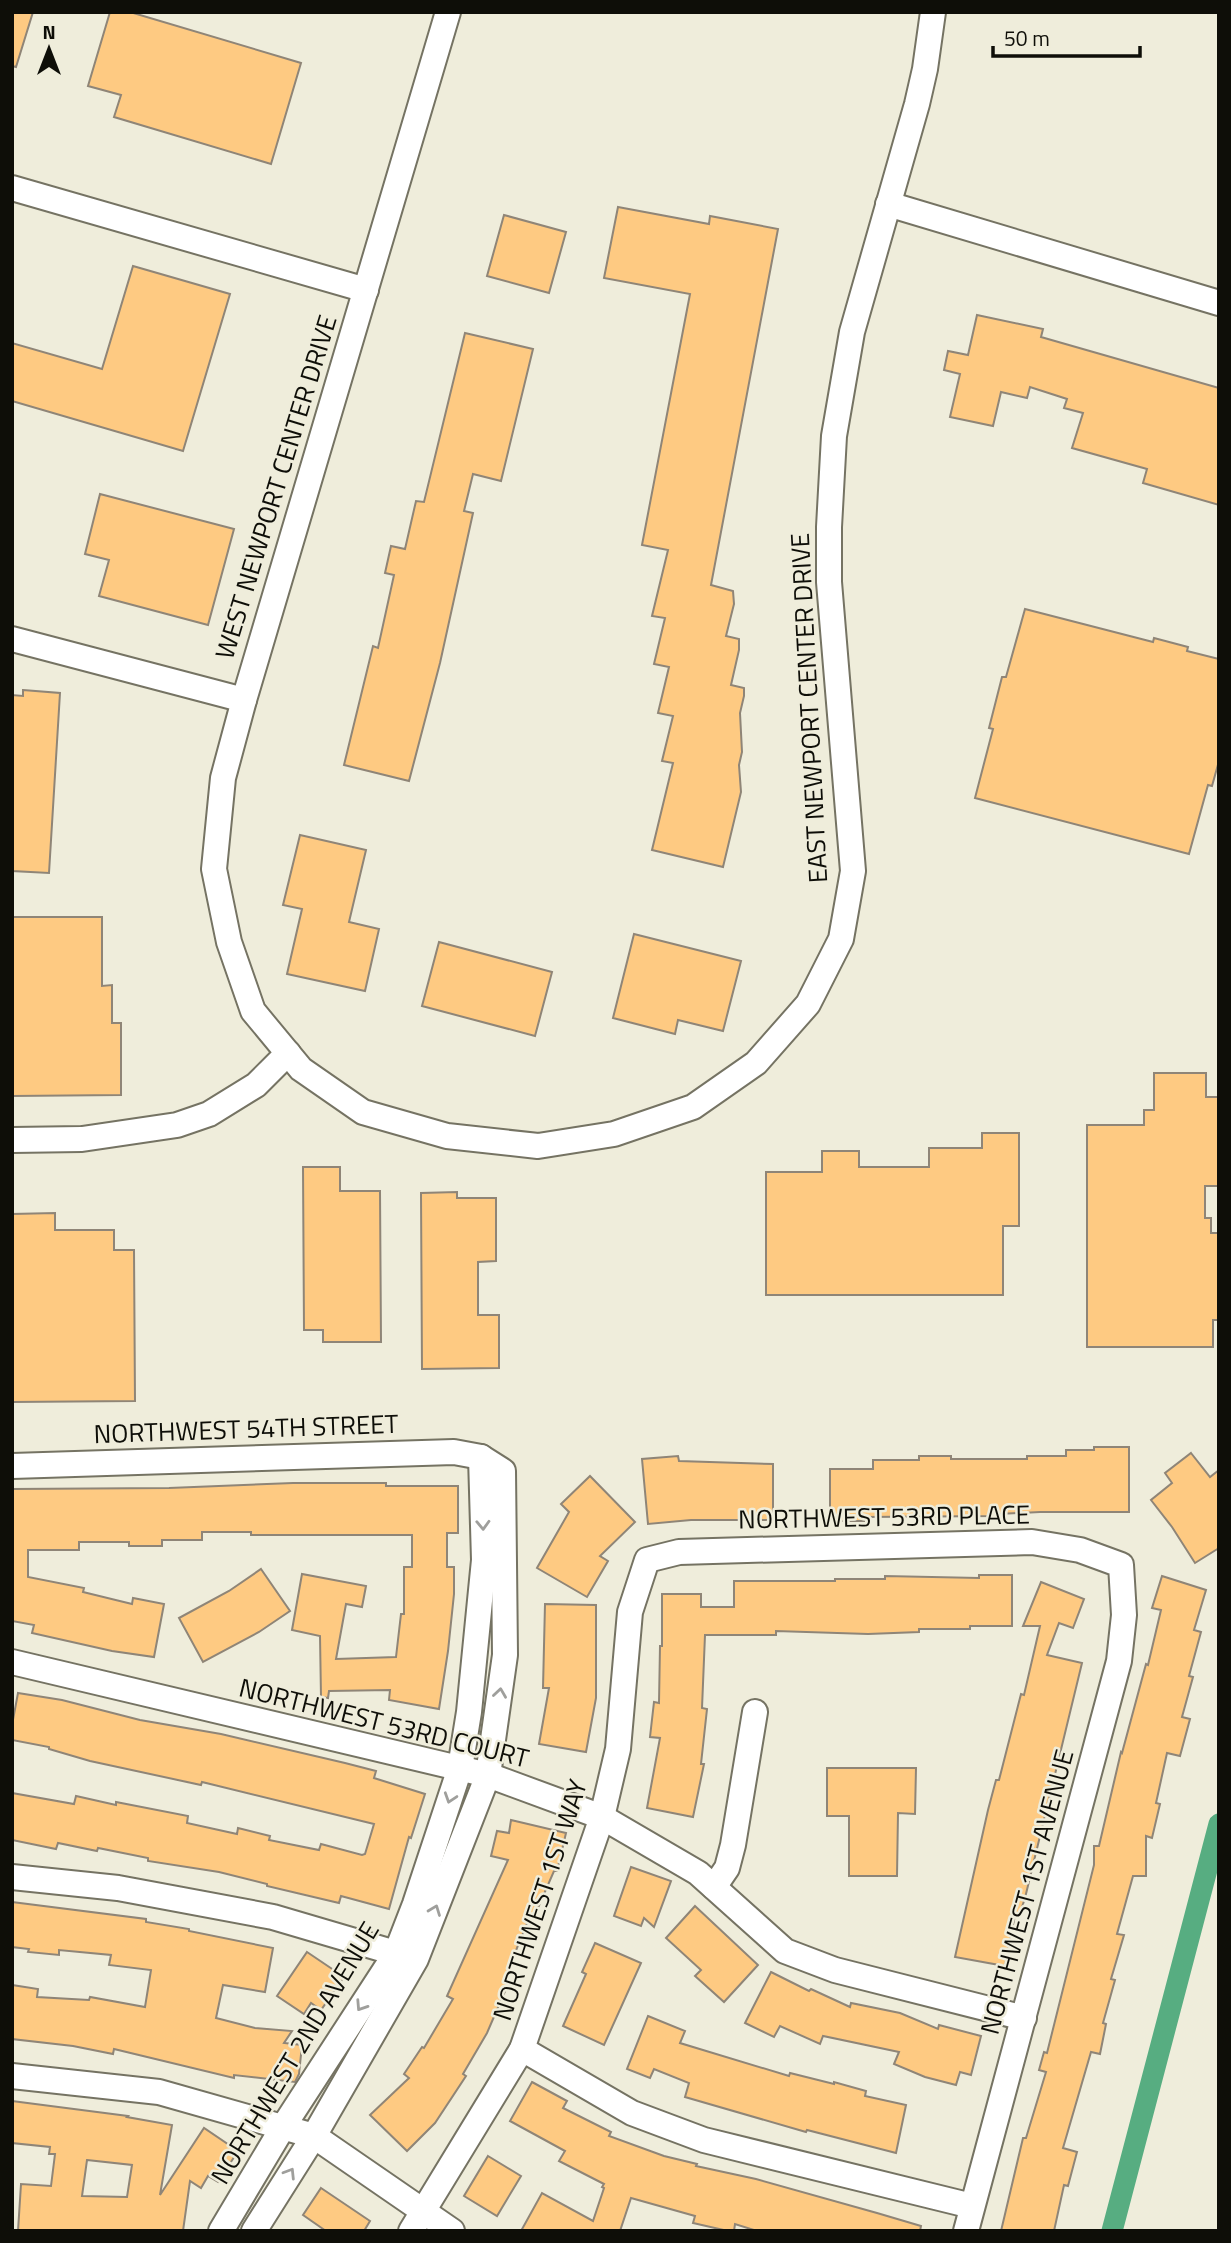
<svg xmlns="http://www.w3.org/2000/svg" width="1231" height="2243" font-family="'Titillium Web',sans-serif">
<rect width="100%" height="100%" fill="#efeddb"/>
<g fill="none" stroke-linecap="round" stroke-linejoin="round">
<polyline stroke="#57ad81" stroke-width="21" points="1112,2231 1219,1824"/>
</g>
<g fill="#feca82" stroke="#8f8577" stroke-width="2" fill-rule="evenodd">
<polygon points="12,12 33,12 16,67 12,66"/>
<polygon points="110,12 130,12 301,63 271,164 114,117 121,95 88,86"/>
<polygon points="618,207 709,224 710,216 778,229 711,585 733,591 734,604 726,636 739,639 739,650 731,685 744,688 744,696 740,713 742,752 739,765 741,792 723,867 652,850 673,763 662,761 673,716 658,713 669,667 654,664 665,618 652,616 668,550 642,545 690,294 604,278"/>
<polygon points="504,215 566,232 549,293 487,276"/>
<polygon points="133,266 230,294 183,451 12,401 12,343 102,369"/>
<polygon points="977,315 1043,329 1041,337 1219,388 1219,505 1143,483 1147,469 1072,448 1083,413 1064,408 1067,399 1030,387 1027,398 1001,392 993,426 950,417 960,374 944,370 948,351 968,355"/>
<polygon points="465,333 533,349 501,481 473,474 464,511 473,513 440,663 409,781 344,765 373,646 378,648 394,575 385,573 391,546 405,549 416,501 424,502"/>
<polygon points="100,494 234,529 208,625 99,596 109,560 85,554"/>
<polygon points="1025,609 1153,642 1154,638 1188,647 1187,651 1219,659 1219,761 1212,786 1208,785 1189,854 975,798 993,729 989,728 1002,677 1006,677"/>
<polygon points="23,690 60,693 49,873 12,871 12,695 23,696"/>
<polygon points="300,835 366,850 349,922 379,929 365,991 287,974 302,909 283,905"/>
<polygon points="12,917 102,917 102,986 112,985 112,1023 121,1023 121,1095 12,1096"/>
<polygon points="634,934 741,961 723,1031 678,1020 675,1034 613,1018"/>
<polygon points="439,942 552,972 535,1036 422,1006"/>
<polygon points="1154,1073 1206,1073 1206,1097 1219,1097 1219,1186 1205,1186 1205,1218 1211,1218 1211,1233 1219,1233 1219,1320 1213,1320 1213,1347 1087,1347 1087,1125 1144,1125 1144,1110 1154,1110"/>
<polygon points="982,1133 1019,1133 1019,1226 1003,1226 1003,1295 766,1295 766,1172 822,1172 822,1151 859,1151 859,1167 929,1167 929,1148 982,1148"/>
<polygon points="303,1167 340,1167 340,1191 380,1191 381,1342 323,1342 323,1330 304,1330"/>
<polygon points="457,1192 457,1198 496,1198 496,1261 478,1262 478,1315 499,1315 499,1368 422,1369 421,1193"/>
<polygon points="55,1213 55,1230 114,1230 114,1250 134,1250 135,1401 12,1402 12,1214"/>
<polygon points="1094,1447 1129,1447 1129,1512 1040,1512 998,1514 998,1516 864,1517 864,1521 830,1521 830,1469 873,1469 873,1460 919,1460 919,1456 951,1456 951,1459 1027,1459 1027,1456 1066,1456 1066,1450 1094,1450"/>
<polygon points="1191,1453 1210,1477 1219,1470 1219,1548 1195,1563 1172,1527 1151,1500 1172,1483 1165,1473"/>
<polygon points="678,1456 679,1461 773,1464 773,1520 691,1520 648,1524 642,1459"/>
<polygon points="590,1476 635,1522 600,1556 608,1561 587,1597 537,1568 569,1512 561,1504"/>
<polygon points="293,1483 386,1483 386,1486 458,1486 458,1533 447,1533 447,1567 454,1567 454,1594 448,1651 439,1709 389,1700 390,1690 329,1691 328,1698 321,1697 320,1636 292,1630 302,1574 366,1586 362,1607 346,1604 336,1659 396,1657 401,1614 404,1614 404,1567 412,1567 412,1535 251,1535 251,1532 202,1532 202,1540 162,1540 162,1546 129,1546 129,1542 79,1542 79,1550 28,1550 28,1577 84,1588 83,1592 132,1604 133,1598 164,1604 154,1657 112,1651 32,1633 34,1625 12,1621 12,1489 169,1488"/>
<polygon points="261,1569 290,1611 259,1632 203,1662 179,1618 229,1591"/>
<polygon points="979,1575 1012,1575 1012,1626 970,1626 970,1629 919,1629 919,1632 868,1634 776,1631 776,1635 705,1635 702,1708 707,1709 701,1764 704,1764 693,1817 647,1808 660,1738 650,1737 654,1702 659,1703 660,1646 662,1646 662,1594 701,1594 701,1607 734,1607 734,1581 835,1581 835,1579 885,1579 885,1576 979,1578"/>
<polygon points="1162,1576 1206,1590 1194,1630 1201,1632 1189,1676 1193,1677 1182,1717 1190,1719 1180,1756 1167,1753 1156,1803 1160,1804 1152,1838 1146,1836 1146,1876 1133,1876 1117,1934 1124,1935 1111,1979 1115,1980 1103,2023 1106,2024 1100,2054 1091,2052 1063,2148 1077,2152 1068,2186 1064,2185 1054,2231 1001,2231 1023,2138 1026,2138 1046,2072 1039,2070 1044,2052 1047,2053 1094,1865 1094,1846 1099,1846 1121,1752 1122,1753 1146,1664 1148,1665 1161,1610 1152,1608"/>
<polygon points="1041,1582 1084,1599 1073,1628 1059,1623 1047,1655 1082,1663 1025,1898 1019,1916 1015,1915 1005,1966 955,1957 988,1810 996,1780 999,1780 1021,1694 1024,1695 1040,1626 1023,1626"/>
<polygon points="545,1604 596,1605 596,1698 586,1752 539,1744 549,1688 543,1688"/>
<polygon points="18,1693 62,1700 140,1720 221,1734 345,1763 376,1771 374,1778 425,1794 411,1838 409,1837 389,1909 341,1896 339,1903 267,1886 267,1884 219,1872 148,1861 148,1858 98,1848 97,1851 58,1843 56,1849 12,1840 12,1793 74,1804 76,1796 116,1805 116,1802 188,1816 187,1823 237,1834 238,1828 270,1836 269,1840 319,1850 321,1844 362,1855 365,1854 374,1824 202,1782 201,1785 90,1761 49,1749 49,1747 12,1740 12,1725"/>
<polygon points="827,1768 916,1768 915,1814 898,1813 897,1876 849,1876 849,1816 827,1816"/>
<polygon points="511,1820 566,1833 557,1871 554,1871 534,1917 530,1916 504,1980 509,1982 487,2033 463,2074 466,2076 435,2123 407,2151 370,2115 409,2078 404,2074 422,2047 424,2048 453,1999 447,1996 508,1860 491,1856 497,1831 509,1833"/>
<polygon points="631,1867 671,1881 654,1927 644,1918 641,1926 614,1916"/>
<polygon points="12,1902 146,1919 146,1922 189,1929 189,1931 273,1948 265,1992 223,1985 216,2018 255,2028 292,2031 284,2043 302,2045 299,2074 295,2082 234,2075 234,2078 114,2049 113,2054 73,2046 12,2039 12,1985 38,1989 37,1997 89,2000 90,1997 145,2007 151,1970 109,1965 111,1955 59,1950 59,1955 28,1952 29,1949 12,1947"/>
<polygon points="695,1906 758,1965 724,2002 695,1976 701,1970 666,1938"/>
<polygon points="595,1943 641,1963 604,2045 563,2026 586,1974 582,1972"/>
<polygon points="307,1952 344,1977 321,2010 311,2003 304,2014 277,1996"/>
<polygon points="771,1972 809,1991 811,1989 850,2007 851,2003 900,2013 938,2029 939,2025 981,2036 971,2075 960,2072 956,2085 925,2077 894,2064 899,2052 823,2036 820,2044 780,2026 774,2037 745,2023"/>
<polygon points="648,2016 685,2031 680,2043 789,2076 790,2073 834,2084 834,2082 866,2091 865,2096 906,2105 896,2153 807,2130 806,2132 685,2097 689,2083 654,2069 650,2078 627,2069"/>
<polygon points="532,2082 567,2101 563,2108 611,2132 609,2136 664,2156 697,2164 696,2166 756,2179 877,2213 921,2226 920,2231 757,2231 735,2224 734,2231 728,2231 693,2223 695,2216 631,2198 620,2231 521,2231 542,2193 593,2221 604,2188 602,2187 604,2184 559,2161 565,2151 510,2121"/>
<path d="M12,2101L128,2116L127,2117L172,2125L160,2195L204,2128L238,2151L218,2182L208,2176L201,2188L190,2181L183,2231H18L21,2184L51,2186L55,2154H49L50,2147L12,2143ZM87,2160L132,2165L127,2197L82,2196Z"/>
<polygon points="488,2156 521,2176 497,2216 464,2196"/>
<polygon points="321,2188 370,2221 364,2231 326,2231 303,2215"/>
</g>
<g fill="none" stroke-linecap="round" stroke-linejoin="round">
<defs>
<g id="minor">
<polyline points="448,12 244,700 223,778 214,869 229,942 253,1011 301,1069 363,1112 447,1136 538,1146 614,1134 693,1107 756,1063 808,1004 841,939 853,871 829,582 829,527 834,436 852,332 917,104 925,69 933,12"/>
<polyline points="12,188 366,290"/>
<polyline points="888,204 1219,303"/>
<polyline points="12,639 244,700"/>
<polyline points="12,1140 82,1139 177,1125 209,1114 256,1085 288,1053"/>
<polyline points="12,1466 454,1452 481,1457 503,1471 505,1655 488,1775 416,1959 314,2136 254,2231"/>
<polyline points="12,1662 488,1775 602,1817 698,1873 785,1951 835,1970 1024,2018"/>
<polyline points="12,1877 118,1888 273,1917 409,1957"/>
<polyline points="714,1887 727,1868 733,1845 755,1712"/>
<polyline points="522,2049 632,2113 704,2140 972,2206"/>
<polyline points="12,2076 159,2092 314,2136 452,2231"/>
<polyline points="221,2231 283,2127 396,1953 415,1904 460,1768 469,1712 484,1560 481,1457"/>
<polyline points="411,2231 522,2049 602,1817 618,1749 630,1612 647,1560 679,1552 1032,1542 1080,1550 1121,1565 1124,1615 1119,1661 966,2231"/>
</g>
</defs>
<use href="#minor" stroke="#757363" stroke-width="28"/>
<use href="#minor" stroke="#fff" stroke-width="24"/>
</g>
<defs><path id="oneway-chevron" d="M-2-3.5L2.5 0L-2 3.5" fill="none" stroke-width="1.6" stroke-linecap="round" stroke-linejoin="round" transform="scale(1.75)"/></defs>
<g stroke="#9f9f9c">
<use href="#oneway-chevron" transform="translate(483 1525) rotate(88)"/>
<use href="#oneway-chevron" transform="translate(500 1693) rotate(-82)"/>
<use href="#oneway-chevron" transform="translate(450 1798) rotate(108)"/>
<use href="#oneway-chevron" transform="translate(435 1910) rotate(-69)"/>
<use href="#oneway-chevron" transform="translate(361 2006) rotate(123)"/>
<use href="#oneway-chevron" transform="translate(290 2173) rotate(-58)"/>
</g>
<g text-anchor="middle" stroke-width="5" stroke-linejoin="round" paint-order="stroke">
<g font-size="26" fill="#0e0e08" stroke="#efeddb">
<text transform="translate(276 487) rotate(-73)" y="9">WEST NEWPORT CENTER DRIVE</text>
<text transform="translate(809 708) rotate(-93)" y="9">EAST NEWPORT CENTER DRIVE</text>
<text transform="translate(246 1429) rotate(-2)" y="9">NORTHWEST 54TH STREET</text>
<text transform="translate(884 1517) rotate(-1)" y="9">NORTHWEST 53RD PLACE</text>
<text transform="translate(384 1723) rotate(14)" y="9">NORTHWEST 53RD COURT</text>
<text transform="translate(1027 1892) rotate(-75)" y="9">NORTHWEST 1ST AVENUE</text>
<text transform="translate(540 1900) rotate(-72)" y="9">NORTHWEST 1ST WAY</text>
<text transform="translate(295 2053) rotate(-59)" y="9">NORTHWEST 2ND AVENUE</text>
</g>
</g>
<rect width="1231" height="2243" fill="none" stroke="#0e0e08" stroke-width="28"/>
<g transform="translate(49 49)" stroke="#efeddb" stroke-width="5" paint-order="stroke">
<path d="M0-5L12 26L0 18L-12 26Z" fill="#0e0e08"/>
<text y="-10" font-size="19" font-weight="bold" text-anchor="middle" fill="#0e0e08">N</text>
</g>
<path d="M993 46v10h147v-10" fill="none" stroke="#0e0e08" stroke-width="3.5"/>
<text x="1004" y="46" font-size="21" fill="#0e0e08" stroke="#efeddb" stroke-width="5" paint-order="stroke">50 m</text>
</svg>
